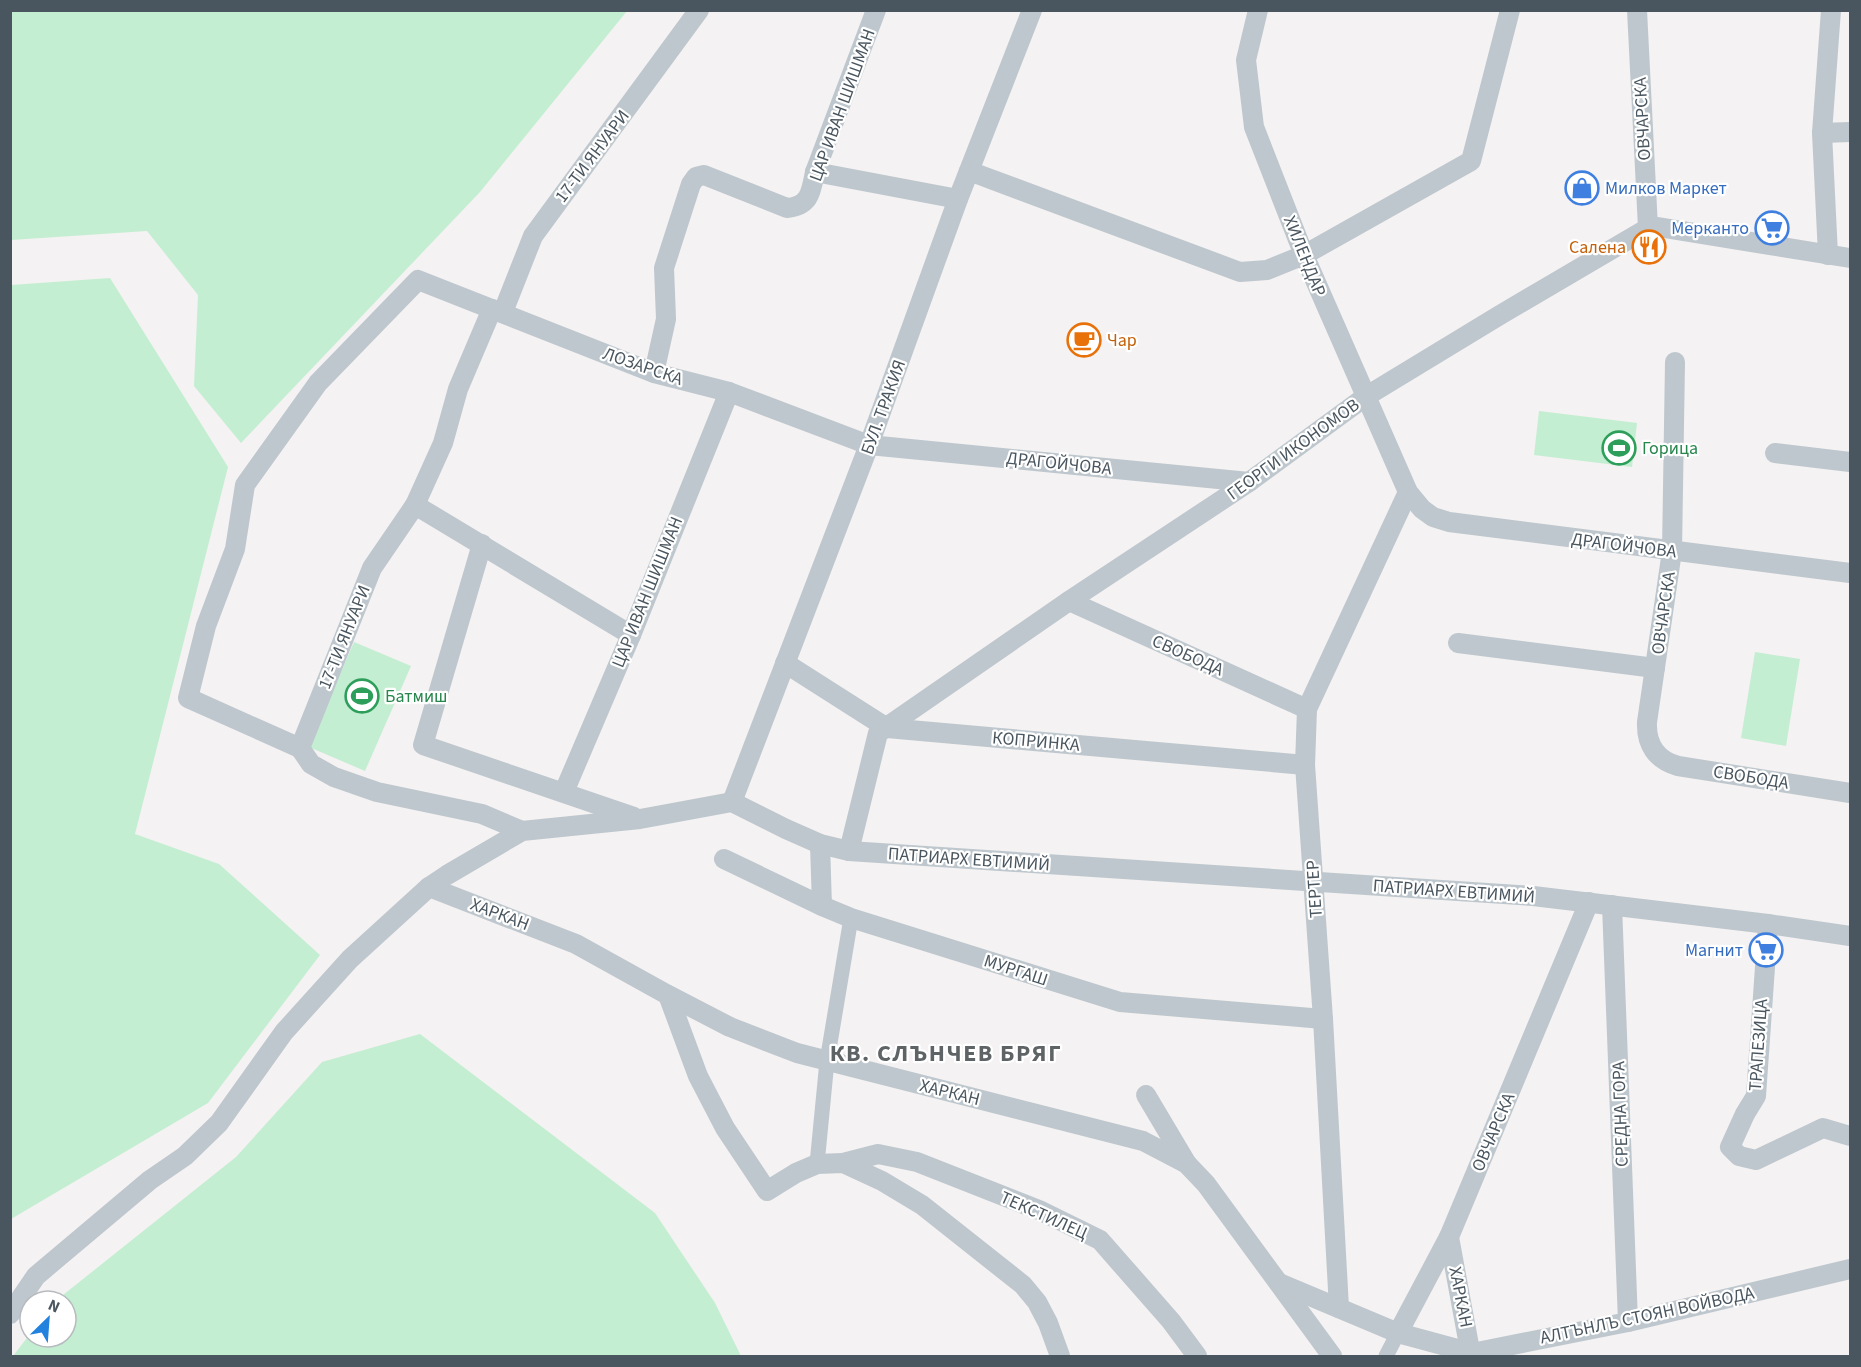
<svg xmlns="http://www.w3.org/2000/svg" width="1861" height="1367" font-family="'Source Sans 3',sans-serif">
<rect width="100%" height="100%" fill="#f4f2f2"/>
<g fill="#c4eed1">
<polygon points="11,10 627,10 627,11 480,192 241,443 194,386 198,295 147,231 11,240"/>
<polygon points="110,278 228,467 135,834 219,864 320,955 208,1103 11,1219 11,285"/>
<polygon points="1539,411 1637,423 1632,467 1534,455"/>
<polygon points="354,642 411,666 365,771 309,747"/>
<polygon points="1755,652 1800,659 1786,746 1741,738"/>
<polygon points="420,1034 655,1213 715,1303 741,1356 13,1356 30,1334 30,1337 66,1337 66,1301 56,1301 58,1299 236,1157 322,1062"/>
</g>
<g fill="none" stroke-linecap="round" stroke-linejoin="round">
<g stroke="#bec7cd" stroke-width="15">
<polyline points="817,1164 827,1061 851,918"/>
<polyline points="1386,1356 1398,1333"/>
</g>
<g stroke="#bec7cd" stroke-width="20">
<polyline points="1258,10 1246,60 1254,127 1304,255 1408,492 1422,509 1433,517 1449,522 1850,573"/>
<polyline points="1637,10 1648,228"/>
<polyline points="1822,133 1850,132"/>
<polyline points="969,171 1240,272 1267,270 1304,255 1471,161 1510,10"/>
<polyline points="815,172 958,199"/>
<polyline points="1828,255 1822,133 1831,10"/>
<polyline points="492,309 458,389 443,443 415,505 372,568 300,748 311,764 334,777 377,792 482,814 522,831"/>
<polyline points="503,312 533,236 699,10"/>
<path d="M1675,362L1672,551L1647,722C1646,744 1656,760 1678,766L1850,793"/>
<path d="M654,373L666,319L664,268L691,184L696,177L704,175L787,208C810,206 811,192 815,172L876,10"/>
<polyline points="1775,453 1850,462"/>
<polyline points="415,505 631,635"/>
<polyline points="482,544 423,745 634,817"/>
<polyline points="1069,601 1307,709"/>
<polyline points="1458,643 1655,668"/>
<polyline points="785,663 887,728 1305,765"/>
<polyline points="300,748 188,698 206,626 235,549 245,485 318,383 418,280 654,373 729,392 869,445 1249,482"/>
<polyline points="564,792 631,635 729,392"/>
<polyline points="732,802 869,445 958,199 1032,10"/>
<polyline points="820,844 822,906"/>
<polyline points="849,851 878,733 1069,601 1249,482 1365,397 1500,315 1648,228 1658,227 1850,258"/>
<polyline points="724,859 822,906 851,918 1120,1002 1323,1019"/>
<polyline points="429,887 576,944 668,995 730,1027 797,1053 1143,1141 1187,1164 1206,1184 1332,1356"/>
<polyline points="1612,905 1628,1322"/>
<polyline points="1768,924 1756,1096 1745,1114 1730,1147 1739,1156 1756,1160 1823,1128 1850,1136"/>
<polyline points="668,995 698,1076 725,1128 767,1191 796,1173 817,1164 843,1163 882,1181 922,1205 1023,1285 1037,1302 1048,1323 1060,1356"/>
<polyline points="1146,1095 1187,1164"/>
<polyline points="843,1163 878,1154 917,1162 1039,1210 1100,1240 1171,1321 1197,1356"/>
<polyline points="1449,1237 1471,1356"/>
<polyline points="1279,1283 1398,1333 1472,1353 1628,1322 1850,1269"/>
<polyline points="1339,1308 1323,1019 1305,765 1307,709 1408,492"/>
<polyline points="10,1314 36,1276 150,1180 185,1156 219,1123 284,1032 350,959 429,887 447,875 522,831 640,819 732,802 786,829 820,844 849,851 1533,896 1768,924 1850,936"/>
<polyline points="1398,1333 1449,1237 1589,902"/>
</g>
</g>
<defs>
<symbol id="shop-ring" viewBox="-11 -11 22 22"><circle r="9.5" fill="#fff" stroke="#3f7fe0" stroke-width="1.5"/><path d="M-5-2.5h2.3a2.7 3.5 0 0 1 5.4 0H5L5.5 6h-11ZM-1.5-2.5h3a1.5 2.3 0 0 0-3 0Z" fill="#3f7fe0"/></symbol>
<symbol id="supermarket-ring" viewBox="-11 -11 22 22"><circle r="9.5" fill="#fff" stroke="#3f7fe0" stroke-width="1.5"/><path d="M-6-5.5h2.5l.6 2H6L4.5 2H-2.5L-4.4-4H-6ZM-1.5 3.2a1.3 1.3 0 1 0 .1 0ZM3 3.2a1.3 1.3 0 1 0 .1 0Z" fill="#3f7fe0"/></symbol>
<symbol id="restaurant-ring" viewBox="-11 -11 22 22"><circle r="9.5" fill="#fff" stroke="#e8710a" stroke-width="1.5"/><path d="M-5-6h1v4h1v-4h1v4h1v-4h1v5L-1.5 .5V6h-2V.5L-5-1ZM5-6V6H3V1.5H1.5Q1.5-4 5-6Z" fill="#e8710a"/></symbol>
<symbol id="cafe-ring" viewBox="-11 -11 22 22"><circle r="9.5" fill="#fff" stroke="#e8710a" stroke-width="1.5"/><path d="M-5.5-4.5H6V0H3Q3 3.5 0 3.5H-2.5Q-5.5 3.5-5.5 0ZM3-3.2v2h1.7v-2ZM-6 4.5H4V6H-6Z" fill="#e8710a"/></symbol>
<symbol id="stadium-ring" viewBox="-11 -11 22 22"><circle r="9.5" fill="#fff" stroke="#2e9e5b" stroke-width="1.5"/><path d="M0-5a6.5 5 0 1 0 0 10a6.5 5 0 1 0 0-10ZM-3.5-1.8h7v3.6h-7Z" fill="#2e9e5b"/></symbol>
</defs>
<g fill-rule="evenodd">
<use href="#shop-ring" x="1563" y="169" width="38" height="38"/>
<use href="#supermarket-ring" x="1753" y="209" width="38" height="38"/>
<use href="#restaurant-ring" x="1630" y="228" width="38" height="38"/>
<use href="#cafe-ring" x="1065" y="321" width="38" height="38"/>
<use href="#stadium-ring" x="1600" y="429" width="38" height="38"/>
<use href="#stadium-ring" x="343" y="677" width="38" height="38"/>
<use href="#supermarket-ring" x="1747" y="931" width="38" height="38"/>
</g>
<g text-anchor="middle" stroke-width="4.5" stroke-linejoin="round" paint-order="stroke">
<g font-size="18" fill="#4a565f" stroke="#fff">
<text transform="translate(842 105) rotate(-70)" y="6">ЦАР ИВАН ШИШМАН</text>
<text transform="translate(1642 119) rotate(-93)" y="6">ОВЧАРСКА</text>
<text transform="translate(592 156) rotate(-53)" y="6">17-ТИ ЯНУАРИ</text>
<text transform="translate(1305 256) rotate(68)" y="6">ХИЛЕНДАР</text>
<text transform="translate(643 366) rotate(19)" y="6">ЛОЗАРСКА</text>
<text transform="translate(883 407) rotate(-70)" y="6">БУЛ. ТРАКИЯ</text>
<text transform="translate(1293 449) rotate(-36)" y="6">ГЕОРГИ ИКОНОМОВ</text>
<text transform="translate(1059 463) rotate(6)" y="6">ДРАГОЙЧОВА</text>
<text transform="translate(1624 545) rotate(7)" y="6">ДРАГОЙЧОВА</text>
<text transform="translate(647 592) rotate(-68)" y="6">ЦАР ИВАН ШИШМАН</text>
<text transform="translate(1663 613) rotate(-82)" y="6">ОВЧАРСКА</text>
<text transform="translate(344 637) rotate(-68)" y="6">17-ТИ ЯНУАРИ</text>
<text transform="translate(1188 655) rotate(24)" y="6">СВОБОДА</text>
<text transform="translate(1036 741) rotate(5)" y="6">КОПРИНКА</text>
<text transform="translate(1751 777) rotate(9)" y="6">СВОБОДА</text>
<text transform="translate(969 859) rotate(4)" y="6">ПАТРИАРХ ЕВТИМИЙ</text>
<text transform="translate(1314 889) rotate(-94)" y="6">ТЕРТЕР</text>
<text transform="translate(1454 891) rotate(4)" y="6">ПАТРИАРХ ЕВТИМИЙ</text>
<text transform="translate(500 914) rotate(21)" y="6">ХАРКАН</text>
<text transform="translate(1016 970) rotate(18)" y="6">МУРГАШ</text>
<text transform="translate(1758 1045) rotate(-86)" y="6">ТРАПЕЗИЦА</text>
<text transform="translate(950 1092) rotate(14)" y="6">ХАРКАН</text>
<text transform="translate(1620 1114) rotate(-92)" y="6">СРЕДНА ГОРА</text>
<text transform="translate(1493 1132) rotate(-67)" y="6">ОВЧАРСКА</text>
<text transform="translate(1044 1215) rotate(24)" y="6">ТЕКСТИЛЕЦ</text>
<text transform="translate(1461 1297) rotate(79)" y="6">ХАРКАН</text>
<text transform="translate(1647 1315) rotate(-12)" y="6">АЛТЪНЛЪ СТОЯН ВОЙВОДА</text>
</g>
<g font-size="18" fill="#366cbe" stroke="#fff" text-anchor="end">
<text x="1605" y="194" text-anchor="start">Милков Маркет</text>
<text x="1749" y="234">Мерканто</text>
<text x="1743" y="956">Магнит</text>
</g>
<g font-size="18" fill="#c56008" stroke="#fff" text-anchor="end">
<text x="1626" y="253">Салена</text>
<text x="1107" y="346" text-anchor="start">Чар</text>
</g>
<g font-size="18" fill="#27864d" stroke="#fff" text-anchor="start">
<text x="1642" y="454">Горица</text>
<text x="385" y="702">Батмиш</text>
</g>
<g font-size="24" font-weight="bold" letter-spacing="1.5" fill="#5e6366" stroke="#fff">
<text x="946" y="1061">КВ. СЛЪНЧЕВ БРЯГ</text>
</g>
</g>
<rect width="1861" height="1367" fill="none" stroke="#4a565f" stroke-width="24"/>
<g transform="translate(48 1319) rotate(25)"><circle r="28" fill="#ffffff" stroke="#b7bbbf" stroke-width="1.5"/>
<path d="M0-4.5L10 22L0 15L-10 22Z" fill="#2282de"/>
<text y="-9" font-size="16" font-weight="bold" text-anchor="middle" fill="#4a565f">N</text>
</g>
</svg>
